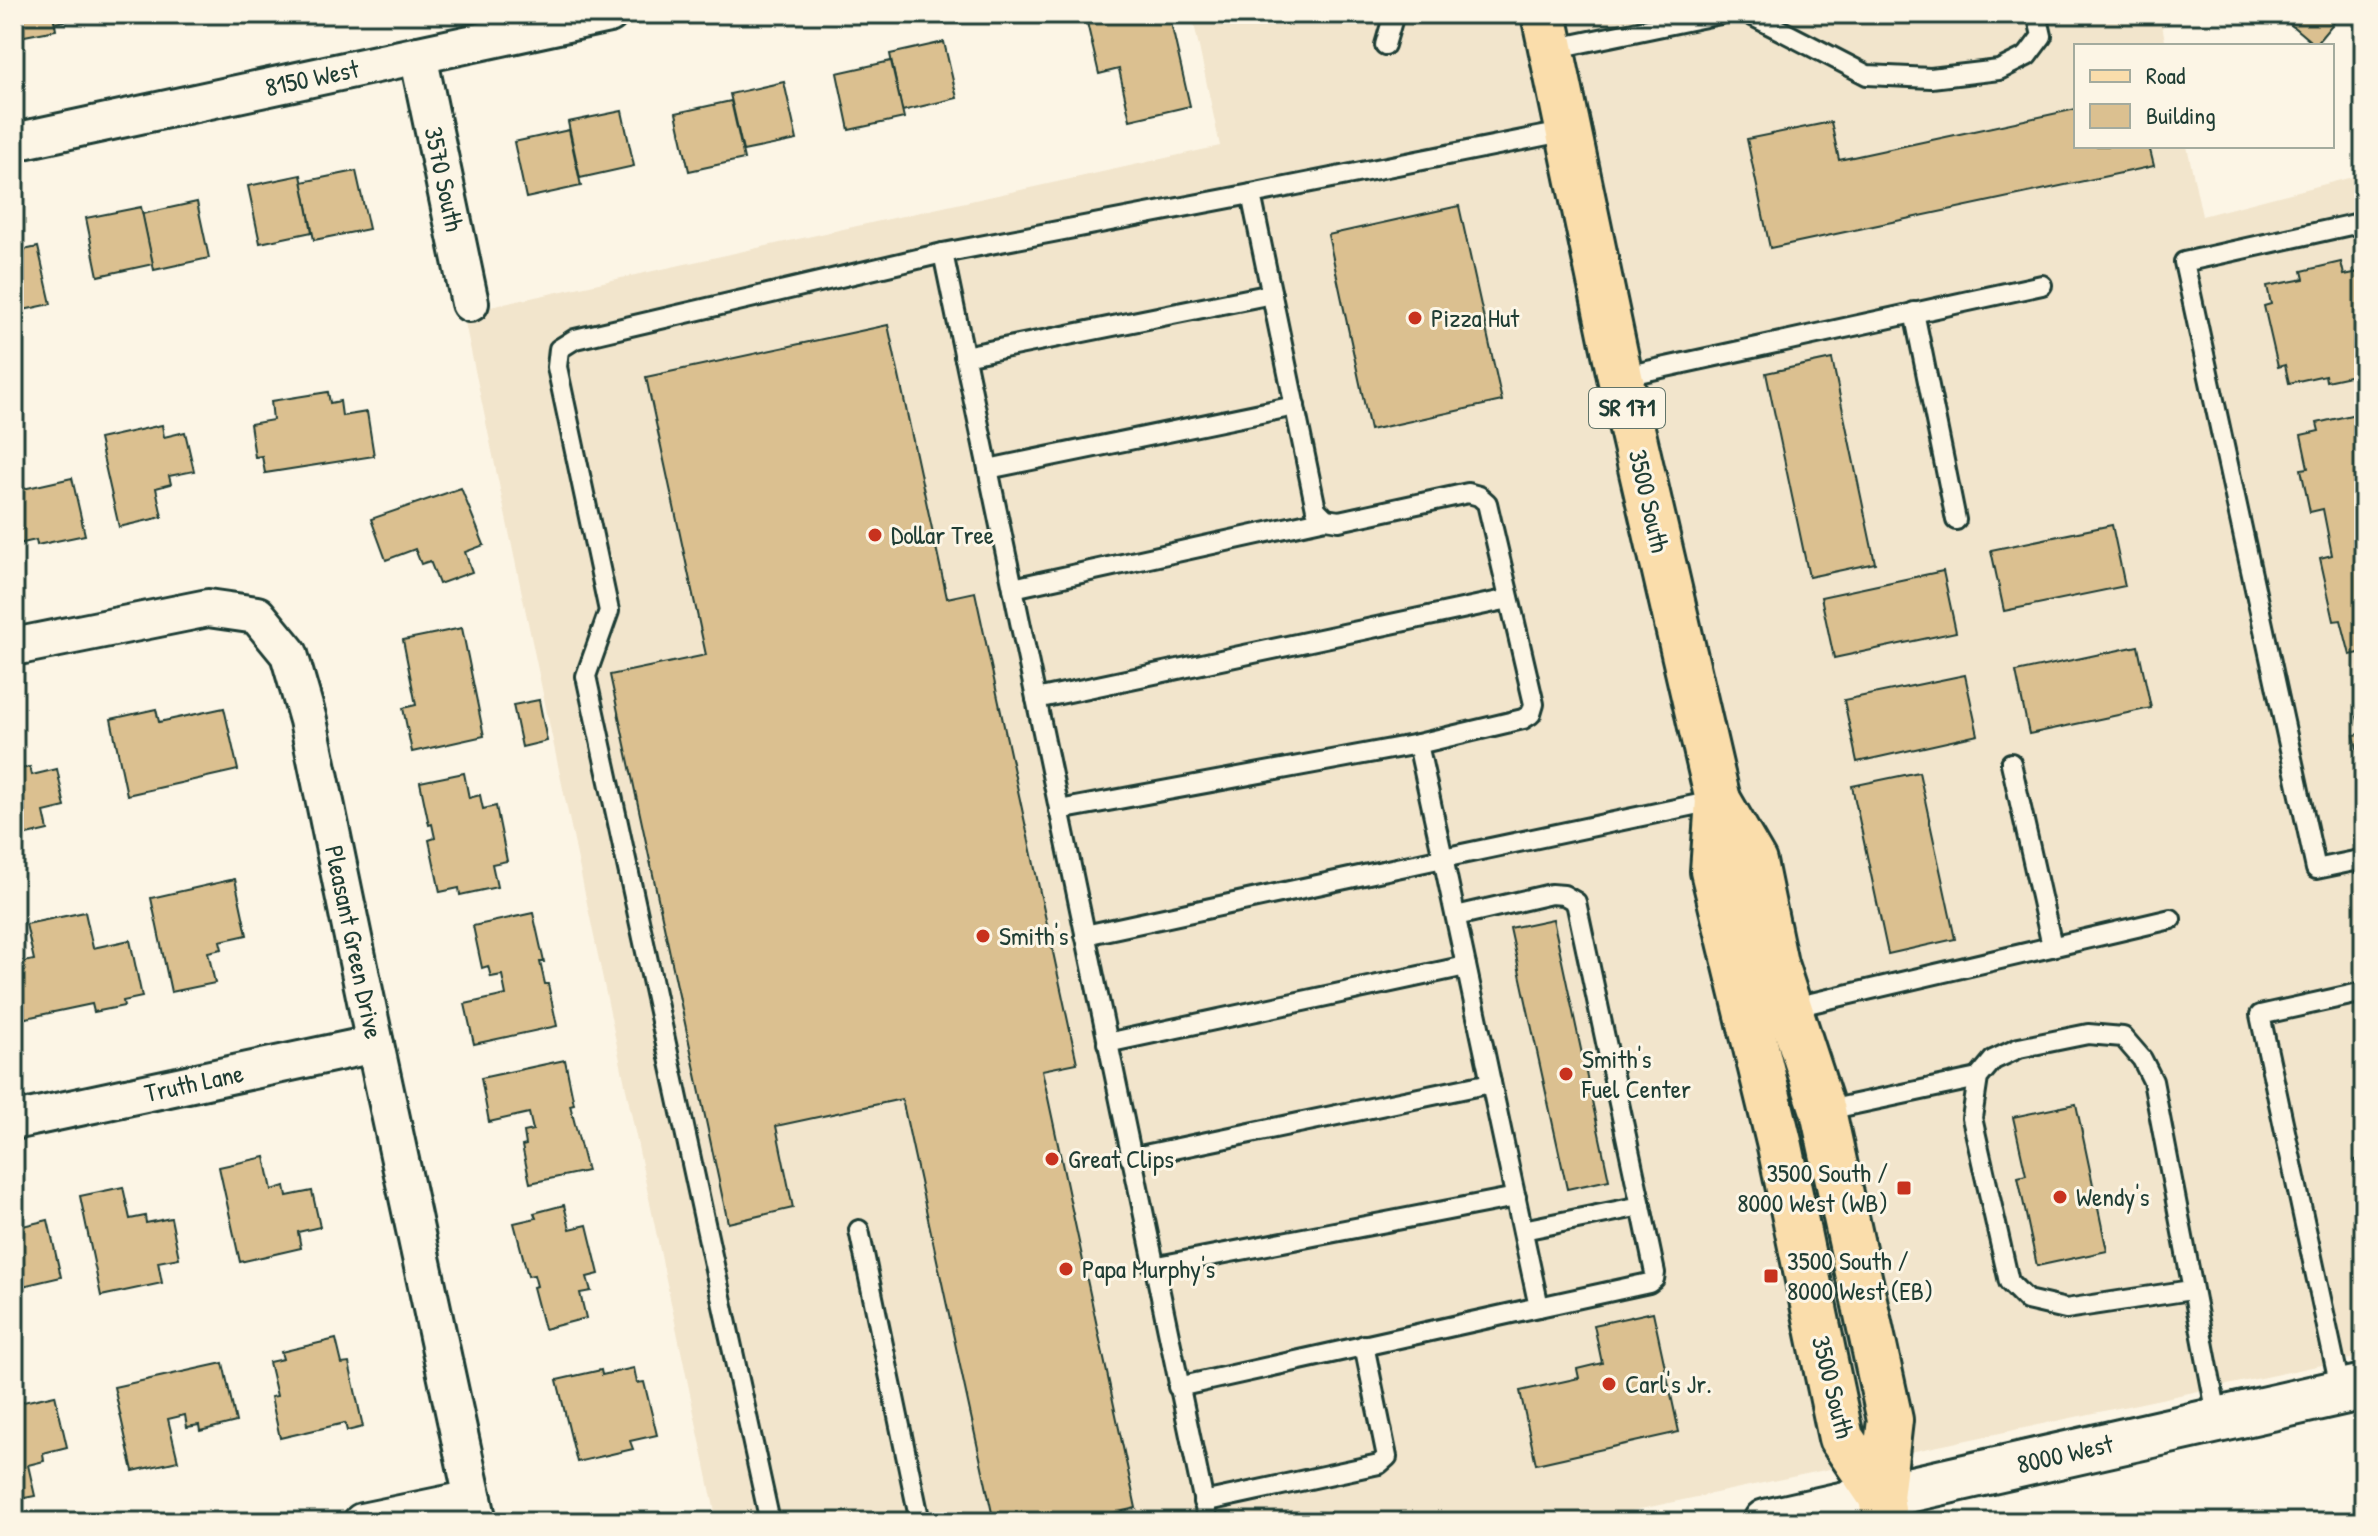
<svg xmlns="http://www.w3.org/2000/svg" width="2378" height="1536" font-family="'Patrick Hand',sans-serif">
<rect width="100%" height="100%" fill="#fcf5e5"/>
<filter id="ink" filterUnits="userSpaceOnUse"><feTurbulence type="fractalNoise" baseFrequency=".0125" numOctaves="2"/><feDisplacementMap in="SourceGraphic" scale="16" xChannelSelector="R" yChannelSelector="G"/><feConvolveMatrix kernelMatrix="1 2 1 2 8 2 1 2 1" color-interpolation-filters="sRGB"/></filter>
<g filter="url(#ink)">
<polygon fill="#f2e5cc" points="1192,14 2160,14 2166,46 2076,46 2076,146 2187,146 2202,216 2364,174 2364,1356 1579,1522 717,1522 463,313 1220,146"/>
<g fill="#dbc090" stroke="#1f3d34" stroke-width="2">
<polygon points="14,14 53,14 56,30 14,38"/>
<polygon points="53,14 98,14 55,23"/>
<polygon points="1085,14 1169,14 1190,106 1130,120 1119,69 1099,74"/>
<polygon points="2278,14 2341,14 2315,45"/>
<polygon points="944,42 957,98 902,111 890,54"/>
<polygon points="891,61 904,118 849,130 837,73"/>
<polygon points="784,82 797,140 743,151 730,94"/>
<polygon points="731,101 744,159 689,171 676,113"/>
<polygon points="2076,109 2076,146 2149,146 2154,166 1770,248 1747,139 1831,122 1839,160"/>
<polygon points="622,111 634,166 580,178 568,122"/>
<polygon points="569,130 581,186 526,198 514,142"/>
<polygon points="356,171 369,229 314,240 302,182"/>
<polygon points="301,175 312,232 260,243 248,186"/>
<polygon points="197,202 209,258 154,270 142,214"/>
<polygon points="1459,206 1502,401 1370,430 1328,235"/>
<polygon points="141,207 153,264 98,276 86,218"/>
<polygon points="38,247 51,304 14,312 14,252"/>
<polygon points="2341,262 2344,275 2364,271 2364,373 2326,381 2325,375 2289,383 2285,365 2278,367 2264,306 2271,304 2267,286 2304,279 2302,271"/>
<polygon points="888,325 947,598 975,592 1077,1063 1042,1070 1136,1508 1074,1522 994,1522 902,1099 776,1126 793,1208 728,1223 610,675 706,655 646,377"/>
<polygon points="1832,359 1875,563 1809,577 1766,373"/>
<polygon points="328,392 330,403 340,401 342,416 367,412 374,456 265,473 262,456 255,457 250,424 273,420 271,401"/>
<polygon points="2364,412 2364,652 2350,655 2341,620 2334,621 2320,558 2332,555 2323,509 2310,512 2301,469 2308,468 2301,435 2319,431 2317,423"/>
<polygon points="162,425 164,437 185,432 194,471 169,476 171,484 156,488 162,517 119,527 99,439"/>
<polygon points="72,478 85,535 37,545 36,540 14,545 14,491"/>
<polygon points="461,488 484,545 465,552 472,572 439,584 430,561 421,564 415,549 386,560 371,519"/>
<polygon points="2112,525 2125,586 2004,611 1991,550"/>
<polygon points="1943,571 1956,632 1834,658 1821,597"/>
<polygon points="462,628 484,736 412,752 403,708 416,705 403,640"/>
<polygon points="2138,646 2151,708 2029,734 2016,672"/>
<polygon points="1965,675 1978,735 1857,762 1844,700"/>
<polygon points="539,700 547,741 522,747 513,705"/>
<polygon points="224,708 238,770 127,795 111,719 156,709 159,722"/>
<polygon points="2364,715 2364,781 2354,735 2361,734 2357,716"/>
<polygon points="14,763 16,770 30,767 32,775 57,769 65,807 44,812 48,830 14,838"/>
<polygon points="1919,772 1955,939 1888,954 1852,786"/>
<polygon points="464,773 469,798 480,795 483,809 496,806 507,861 492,864 497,887 460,895 459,888 440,892 429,840 435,838 432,824 429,825 420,782"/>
<polygon points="235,879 247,935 220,941 222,949 208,952 215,983 171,992 151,898"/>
<polygon points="85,912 93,948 130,940 142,997 123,1001 124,1006 94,1012 92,1004 21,1019 14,983 14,964 34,960 26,924"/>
<polygon points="533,913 544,962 540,962 545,984 548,984 557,1026 474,1044 465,1004 506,995 502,975 491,977 488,966 482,968 473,926"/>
<polygon points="1553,919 1609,1180 1567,1189 1510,928"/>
<polygon points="565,1060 574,1104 570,1105 587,1171 530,1183 522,1146 526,1145 524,1132 533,1130 529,1113 489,1122 481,1078"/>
<polygon points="2364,1068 2364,1109 2355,1070"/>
<polygon points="2076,1104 2107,1251 2037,1266 2018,1177 2026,1175 2013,1117"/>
<polygon points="265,1157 272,1190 285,1186 287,1196 312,1191 320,1227 298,1232 301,1248 240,1262 219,1167"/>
<polygon points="2364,1158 2364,1183 2360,1184 2355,1160"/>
<polygon points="123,1187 130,1219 145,1216 146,1223 171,1218 179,1258 158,1262 162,1283 101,1296 80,1196"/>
<polygon points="564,1205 570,1229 587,1225 599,1274 587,1277 591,1291 580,1293 586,1318 544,1329 533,1287 537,1286 534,1275 528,1276 514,1223 536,1218 534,1213"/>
<polygon points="48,1220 61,1277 14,1288 14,1228"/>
<polygon points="1653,1312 1679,1432 1536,1464 1520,1391 1579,1378 1577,1369 1602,1363 1594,1325"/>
<polygon points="336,1339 342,1364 349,1363 363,1427 347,1431 345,1423 280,1438 271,1397 277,1396 269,1362 283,1359 281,1352"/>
<polygon points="223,1363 236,1422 200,1431 199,1425 187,1427 185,1415 168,1419 178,1461 133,1471 114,1387"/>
<polygon points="634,1368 637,1383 644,1382 657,1435 630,1441 633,1449 577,1462 557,1380 601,1370 602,1375"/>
<polygon points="55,1395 67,1447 43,1453 44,1461 28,1465 35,1496 14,1500 14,1404"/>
</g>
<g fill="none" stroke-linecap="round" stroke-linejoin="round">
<defs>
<g id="service">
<polyline points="1749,14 1867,75 1931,78 1999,70 2027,56 2042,36 2037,14"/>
<polyline points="1385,45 1394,14"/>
<polyline points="1552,49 1720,14"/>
<polyline points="1568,131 1251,194 1316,509 1326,519 1339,521 1468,493 1479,496 1487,503 1534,704 1531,714 1523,719 1418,744 1443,858 1718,800"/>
<polyline points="2364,222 2184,262 2316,869 2364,859"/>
<polyline points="943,253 1208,1522"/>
<polyline points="1914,312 1956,520"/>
<polyline points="964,356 1272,294"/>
<polyline points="1620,377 2042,285"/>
<polyline points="988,469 1295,406"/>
<polyline points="1013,588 1326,519"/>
<polyline points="1036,699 1509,599"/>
<polyline points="2011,763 2052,946"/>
<polyline points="1059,810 1418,744"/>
<polyline points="1456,916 1551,894 1564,895 1576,902 1641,1206 1523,1230"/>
<polyline points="1085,935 1443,858 1539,1307 1178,1387"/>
<polyline points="1790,1008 2171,919"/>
<polyline points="1107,1043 1466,966"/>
<polyline points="1823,1111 1978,1078"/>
<polyline points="1130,1158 1491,1083"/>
<polyline points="859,1230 920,1522"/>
<polyline points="1153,1267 1516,1197"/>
<polyline points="2191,1290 2066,1309 2027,1300 2009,1282 1972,1118 1978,1078 1993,1060 2019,1048 2088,1034 2123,1037 2142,1059 2153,1081 2218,1420"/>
<polyline points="1539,1307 1649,1283 1654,1279 1655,1273 1641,1206"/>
<polyline points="2341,1392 2260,1015 2364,992"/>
<polyline points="1203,1502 1379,1464 1387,1457 1364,1345"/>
<polyline points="770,1522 586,676 609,611 557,367 559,349 575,339 943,253 1251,194"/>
</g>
<g id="minor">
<polyline points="418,55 470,303"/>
<polyline points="14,142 609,14"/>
<polyline points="14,647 208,608 257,615 289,654 308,720 375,1044 478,1522"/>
<polyline points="14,1121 375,1044"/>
<polyline points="362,1522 473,1499"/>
</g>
<polyline id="tertiary" points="1766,1522 2364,1387"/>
<g id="primary">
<polyline points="1544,14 1620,377 1718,800 1713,871 1780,1146 1841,1438 1881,1497"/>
<polyline points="1718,800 1754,862 1775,964 1823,1111 1890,1420 1881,1497 1883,1510"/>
</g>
</defs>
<use href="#service" stroke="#1f3d34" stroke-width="24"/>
<use href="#minor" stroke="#1f3d34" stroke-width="42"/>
<use href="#tertiary" stroke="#1f3d34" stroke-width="50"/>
<use href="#primary" stroke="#1f3d34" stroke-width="50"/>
<use href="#service" stroke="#fcf5e5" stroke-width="18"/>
<use href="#minor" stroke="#fcf5e5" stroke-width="36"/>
<use href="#tertiary" stroke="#fcf5e5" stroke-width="44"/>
<use href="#primary" stroke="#faddab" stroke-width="44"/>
</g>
</g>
<g fill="#c8321e" stroke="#fcf5e5" stroke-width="3">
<circle cx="1415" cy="318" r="8"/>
<circle cx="875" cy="535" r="8"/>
<circle cx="983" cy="936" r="8"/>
<circle cx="1566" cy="1074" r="8"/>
<circle cx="1052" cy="1159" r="8"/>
<rect x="1896" y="1180" width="16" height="16" rx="4"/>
<circle cx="2060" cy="1197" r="8"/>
<circle cx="1066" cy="1269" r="8"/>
<rect x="1763" y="1268" width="16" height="16" rx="4"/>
<circle cx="1609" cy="1384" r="8"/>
</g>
<g text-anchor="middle" stroke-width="6" stroke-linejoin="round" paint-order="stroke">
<rect fill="#fcf5e5" stroke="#617469" stroke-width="2" x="1589" y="388" width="76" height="40" rx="6"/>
<g font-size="24" font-weight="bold" fill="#1f3d34">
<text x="1627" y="416">SR 171</text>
</g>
<g font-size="26" fill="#1f3d34" stroke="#fcf5e5">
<text transform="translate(312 78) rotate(-12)" y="9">8150 West</text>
<text transform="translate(444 179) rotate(78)" y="9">3570 South</text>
<text transform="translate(1649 501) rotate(77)" y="9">3500 South</text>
<text transform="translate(354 942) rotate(78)" y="9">Pleasant Green Drive</text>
<text transform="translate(194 1083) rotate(-12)" y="9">Truth Lane</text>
<text transform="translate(1833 1387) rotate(76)" y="9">3500 South</text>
<text transform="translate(2065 1454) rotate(-13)" y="9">8000 West</text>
</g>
<g font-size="26" fill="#1f3d34" stroke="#fcf5e5" text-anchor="start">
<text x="1431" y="327">Pizza Hut</text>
<text x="891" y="544">Dollar Tree</text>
<text x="999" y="945">Smith's</text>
<text x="1582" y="1068">Smith's<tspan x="1582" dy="30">Fuel Center</tspan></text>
<text x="1068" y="1168">Great Clips</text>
<text x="1888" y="1182" text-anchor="end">3500 South /<tspan x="1888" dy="30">8000 West (WB)</tspan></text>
<text x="2076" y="1206">Wendy's</text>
<text x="1787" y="1270">3500 South /<tspan x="1787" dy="30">8000 West (EB)</tspan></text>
<text x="1082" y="1278">Papa Murphy's</text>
<text x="1625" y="1393">Carl's Jr.</text>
</g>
</g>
<rect width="2378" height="1536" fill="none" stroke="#fcf5e5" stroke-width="48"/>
<rect x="24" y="24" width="2330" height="1488" fill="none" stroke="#1f3d34" stroke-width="3" filter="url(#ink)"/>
<rect x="2074" y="44" width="260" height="104" fill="#fcf5e5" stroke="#a4ab9e" stroke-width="2"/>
<rect x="2090" y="70" width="40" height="12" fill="#faddab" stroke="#a4ab9e" stroke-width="2"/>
<text x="2146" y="84" font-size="24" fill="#1f3d34">Road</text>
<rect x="2090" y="104" width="40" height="24" fill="#dbc090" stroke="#a4ab9e" stroke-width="2"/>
<text x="2146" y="124" font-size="24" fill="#1f3d34">Building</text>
</svg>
